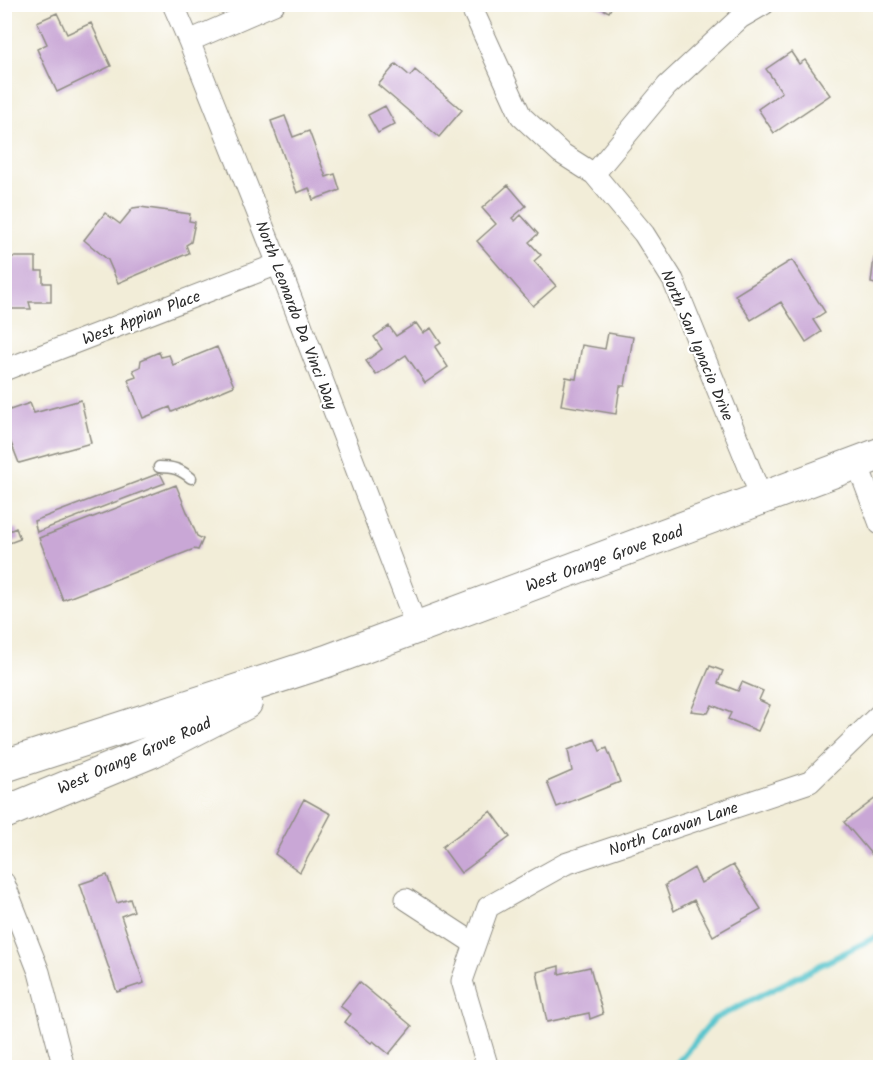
<svg xmlns="http://www.w3.org/2000/svg" width="885" height="1072" font-family="Kalam,sans-serif">
	<style>
		.lines { fill: none; stroke-linecap: round; stroke-linejoin: round }
		.stream { stroke: #58c5cd; stroke-width: 6 }
		.building { fill: #c9a7d6 }
		.lane-casing { stroke: #8e8c82; stroke-width: 13 }
		.street-casing { stroke: #8e8c82; stroke-width: 23 }
		.primary-casing { stroke: #8e8c82; stroke-width: 34 }
		.lane { stroke: #fff; stroke-width: 10 }
		.street { stroke: #fff; stroke-width: 21 }
		.primary { stroke: #fff; stroke-width: 32 }
		.labels { text-anchor: middle; stroke-width: 4.5; stroke-linejoin: round; paint-order: stroke }
		.street-label { font-size: 16px; fill: #2b2b2b; stroke: #fff }
	</style>
	<rect width="100%" height="100%" fill="#fff"/>
	<filter id="ink" filterUnits="userSpaceOnUse"><feTurbulence type="fractalNoise" baseFrequency=".0167" numOctaves="2"/><feDisplacementMap in="SourceGraphic" scale="12" xChannelSelector="R" yChannelSelector="G"/><feConvolveMatrix kernelMatrix="1 2 1 2 8 2 1 2 1" color-interpolation-filters="sRGB"/></filter>
	<filter id="wash" filterUnits="userSpaceOnUse"><feTurbulence type="fractalNoise" baseFrequency=".008" numOctaves="4" result="noise"/><feDisplacementMap in="SourceGraphic" scale="24" xChannelSelector="R" yChannelSelector="G"/><feGaussianBlur stdDeviation="1.35" result="paint"/><feColorMatrix in="noise" values="0 0 0 0 0 0 0 0 0 0 0 0 0 0 0 0 0 1.4 0 .05"/><feComposite in="paint" operator="in"/></filter>
	<g filter="url(#wash)">
		<rect width="100%" height="100%" fill="#f2edd8"/>
		<g class="lines">
			<path class="stream" d="M673 1068 714 1019 880 935"/>
		</g>
		<g id="blocks">
			<path class="building" d="M592 4H613L609 12Z
				M57 13 67 34 91 23 111 66 57 92 37 49 47 44 37 22Z
				M791 52 799 64 805 60 830 95 774 133 758 109 782 92 766 69Z
				M396 64 410 76 415 70 462 110 439 137 378 85Z
				M385 106 395 124 378 133 368 115Z
				M285 116 293 137 309 131 326 177 335 174 340 190 313 200 309 188 297 193 271 121Z
				M4 150H6L8 174H4Z
				M508 185 526 206 512 218 515 221 521 215 538 234 529 242 541 255 534 261 556 286 533 306 477 241 496 224 482 208Z
				M140 207 190 214 189 221 195 222 191 242 186 245 189 253 118 283 108 260 84 240 105 213 120 224 133 208Z
				M4 257H36V271H43V283H51V302H29L31 309H4Z
				M874 258H880V285L871 283Z
				M792 260 825 312 813 320 821 332 806 342 781 302 751 320 735 295Z
				M416 323 423 333 431 328 441 343 435 347 448 367 425 383 406 355 376 375 366 361 382 349 374 337 389 326 396 336Z
				M608 333 633 337 625 386H620L616 414 561 405 566 377 576 379 582 345 605 349Z
				M217 347 234 386 172 412 170 407 143 418 128 380 136 377 133 370 140 367 141 360 159 352 161 357 169 355 173 365Z
				M81 400 91 443 19 463 4 425V412L30 403 34 413Z
				M160 473 165 483 37 532 34 521Z
				M176 485 197 536 203 539 198 550 194 549 63 600 39 538Z
				M16 528 20 539 4 545V533Z
				M710 666 723 671 718 683 738 691 742 682 763 691 759 700 770 705 758 731 728 719 731 713 712 705 708 713 691 711Z
				M595 739 600 751 607 748 620 782 557 807 547 782 572 771 568 750Z
				M880 795V849L872 855 844 822Z
				M304 799 331 814 300 872 275 854Z
				M491 811 510 837 461 873 442 847Z
				M733 865 761 909 713 936 694 900 674 911 665 885 694 868 701 883Z
				M107 875 117 903 130 899 134 911 121 916 144 983 117 992 80 884Z
				M559 966V974L590 967 603 1014 590 1019 589 1013 547 1022 537 972Z
				M359 982 412 1026 389 1054 373 1041 371 1043 345 1022 351 1014 340 1006Z"/>
		</g>
	</g>
	<g filter="url(#ink)">
		<use href="#blocks" fill-opacity="0" stroke="#8e8c82" stroke-width="1.5"/>
		<g class="lines">
			<g class="lane-casing">
				<path id="lane" d="M159 467C173 467 180 469 191 478"/>
			</g>
			<g class="street-casing">
				<path id="street" d="M173 4 189 41 278 264 417 628
					M470 4 521 116 561 153 594 174 644 234 673 280 762 499
					M189 41 274 4
					M594 174 667 86 740 18 764 4
					M4 370 278 264
					M857 463 880 524
					M4 883 39 972 64 1068
					M406 899 475 944
					M488 1068 462 981 488 907 565 864 810 782 880 714"/>
			</g>
			<g class="primary-casing">
				<path id="primary" d="M4 766 327 661 880 454
					M4 813 153 751 246 703"/>
			</g>
			<use href="#lane" class="lane"/>
			<use href="#street" class="street"/>
			<use href="#primary" class="primary"/>
		</g>
	</g>
	<g class="labels">
		<g class="street-label">
			<text transform="translate(297 315) rotate(69)" y="6">North Leonardo Da Vinci Way</text>
			<text transform="translate(141 317) rotate(-21)" y="6">West Appian Place</text>
			<text transform="translate(698 345) rotate(67)" y="6">North San Ignacio Drive</text>
			<text transform="translate(604 558) rotate(-20)" y="6">West Orange Grove Road</text>
			<text transform="translate(134 755) rotate(-24)" y="6">West Orange Grove Road</text>
			<text transform="translate(673 828) rotate(-19)" y="6">North Caravan Lane</text>
		</g>
	</g>
	<rect width="885" height="1072" fill="none" stroke="#fff" stroke-width="24"/>
</svg>
